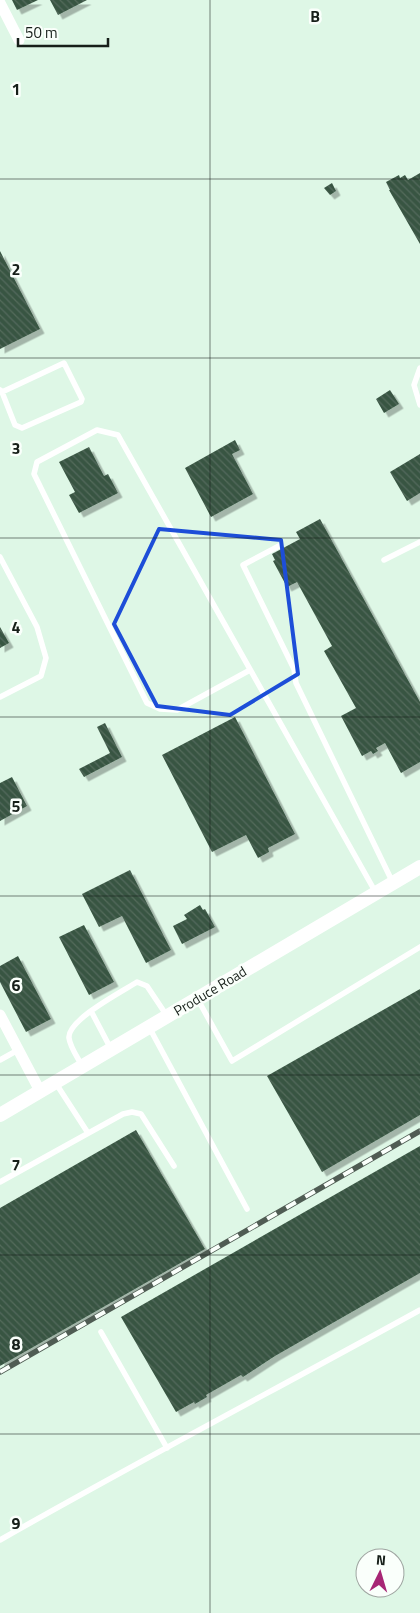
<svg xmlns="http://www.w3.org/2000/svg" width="420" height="1613" font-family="'Titillium Web',sans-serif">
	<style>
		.building { fill: url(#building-back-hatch); filter: url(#shadow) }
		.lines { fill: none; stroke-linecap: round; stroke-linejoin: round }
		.service { stroke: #fff; stroke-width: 5.5 }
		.minor { stroke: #fff; stroke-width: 11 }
		.tertiary { stroke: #fff; stroke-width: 14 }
		.rail-casing { stroke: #4f5c53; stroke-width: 5.5 }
		.rail { stroke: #fafffb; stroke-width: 4; stroke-dasharray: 11; stroke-linecap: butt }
		.marked { fill: none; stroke: #1d4ed8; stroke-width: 4; stroke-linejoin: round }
		.grid { fill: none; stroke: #161f19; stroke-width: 1; stroke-opacity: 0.55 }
		.labels { text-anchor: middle; stroke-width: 5; stroke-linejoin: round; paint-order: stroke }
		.street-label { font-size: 14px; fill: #161f19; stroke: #fafffb }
		.grid-label { font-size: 16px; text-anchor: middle; font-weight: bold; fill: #161f19; stroke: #fafffb; stroke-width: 5; stroke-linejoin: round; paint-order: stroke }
	</style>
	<defs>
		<pattern id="building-back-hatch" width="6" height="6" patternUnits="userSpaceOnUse" patternTransform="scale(1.25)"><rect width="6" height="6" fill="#395543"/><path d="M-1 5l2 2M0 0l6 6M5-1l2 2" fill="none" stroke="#536a5b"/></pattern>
		<filter id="shadow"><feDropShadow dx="4.5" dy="4.5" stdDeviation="0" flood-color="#0004"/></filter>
	</defs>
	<rect width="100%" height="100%" fill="#def7e6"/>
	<path class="building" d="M12 0H38L17 10Z
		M50 0H87L58 15Z
		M420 173V244L389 190H390L386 182 399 175 400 178 405 175 408 180Z
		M332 183 336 191 330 195 324 188Z
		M0 251 40 329 0 349Z
		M390 390 399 404 384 413 376 399Z
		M235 440 240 450 232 454 253 494 211 517 185 468Z
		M89 447 104 476 108 474 118 493 79 513 69 495 75 492 59 462Z
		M420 454V493L407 501 390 472Z
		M320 519 420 702V762L401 773 385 743 376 748 378 751 373 754 371 751 362 756 341 716 356 708 324 651 332 646 297 582 287 587 273 561 275 560 272 554 300 539 296 532Z
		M0 627 9 643 0 648Z
		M235 717 295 834 268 848 269 852 258 858 246 835 212 852 162 755Z
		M105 723 122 757 84 777 79 769 110 753 97 727Z
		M12 777 27 806 0 821V783Z
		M130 870 171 950 146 963 122 916 99 927 82 894Z
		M200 905 203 910 205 909 215 927 182 944 173 926 187 919 184 915Z
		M84 925 114 982 89 995 59 937Z
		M18 956 51 1019 26 1032 0 982V966Z
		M420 989V1115L322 1172 267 1076Z
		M136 1130 205 1249 0 1366V1208Z
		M420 1146V1273L275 1356 243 1377 241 1375 206 1395 207 1397 195 1404 194 1402 176 1412 121 1317Z"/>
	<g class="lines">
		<path class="service" d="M420 368 414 385 420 405
			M0 390 2 392 64 363 82 399 81 402 22 428 15 425 2 392
			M279 546 243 565 294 669 296 683 393 883
			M0 557 37 627 46 658 41 676 0 697
			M384 560 420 542
			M250 670 177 710 160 709 147 703 34 474 37 462 97 430 118 435 376 893
			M197 998 232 1061 420 947
			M91 1011 111 1049
			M149 1027 247 1209
			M0 1060 18 1050
			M82 1066C78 1058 70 1047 69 1038 67 1020 123 991 137 982L147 986 167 1016
			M55 1082 88 1133
			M0 1182 123 1114 132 1112 141 1114 174 1166
			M101 1332 167 1448
			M0 1540C139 1461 280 1387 420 1310"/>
		<path class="minor" d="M0 3 19 40
			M0 1015 40 1091"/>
		<path class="tertiary" d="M0 1115 420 867"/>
		<g class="rail-casing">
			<path id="rail" d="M0 1372 420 1131"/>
		</g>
		<use href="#rail" class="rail"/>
	</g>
	<path class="marked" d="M159 529 281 540 298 674 230 715 157 706 114 624Z"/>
	<path class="grid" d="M210 0V1613M0 179H420M0 358H420M0 538H420M0 717H420M0 896H420M0 1075H420M0 1255H420M0 1434H420"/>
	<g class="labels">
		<g class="street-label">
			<text transform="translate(210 991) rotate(-31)" y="5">Produce Road</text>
		</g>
	</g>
	<g class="grid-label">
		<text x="315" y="22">B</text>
		<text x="16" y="95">1</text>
		<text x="16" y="275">2</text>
		<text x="16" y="454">3</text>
		<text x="16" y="633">4</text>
		<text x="16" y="812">5</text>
		<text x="16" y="991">6</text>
		<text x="16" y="1171">7</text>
		<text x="16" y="1350">8</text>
		<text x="16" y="1529">9</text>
	</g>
	<g transform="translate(380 1573) rotate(5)"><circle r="24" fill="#fafffb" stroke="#9fa5a1"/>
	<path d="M0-4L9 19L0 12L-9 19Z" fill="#a72675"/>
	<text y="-8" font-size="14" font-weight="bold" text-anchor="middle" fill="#161f19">N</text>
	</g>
	<path d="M18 38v8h90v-8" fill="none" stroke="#161f19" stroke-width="2.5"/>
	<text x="25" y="38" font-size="15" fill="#161f19" stroke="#fafffb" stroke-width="4" paint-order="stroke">50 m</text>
</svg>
